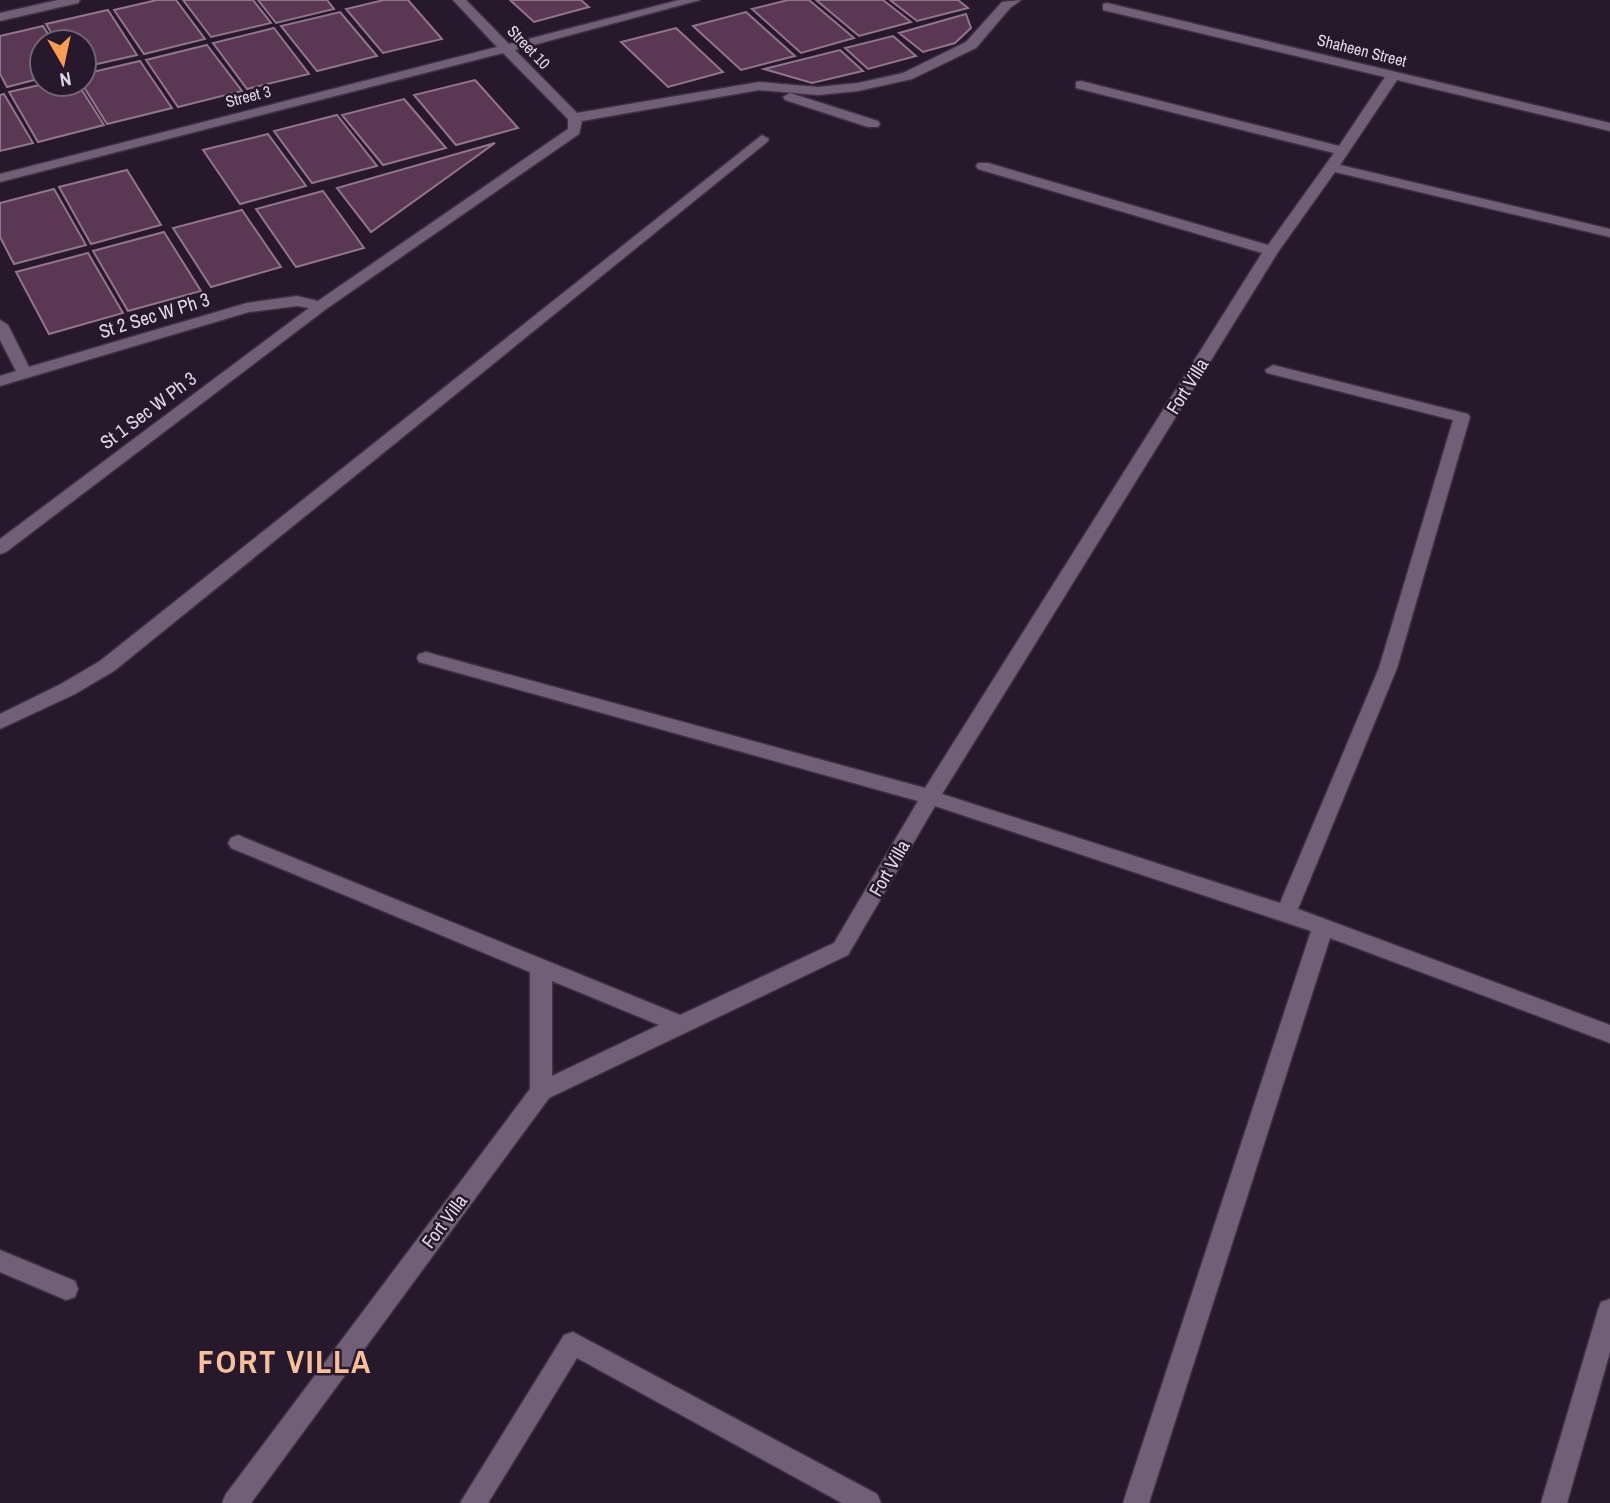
<svg xmlns="http://www.w3.org/2000/svg" width="1610" height="1503" font-family="'Archivo Narrow',sans-serif">
	<style>
		.building { fill: #5a3853; stroke: #91768b; stroke-width: 2 }
		.lines { fill: none; stroke-linecap: round; stroke-linejoin: round }
		.minor-casing { stroke: #3e3242; stroke-width: 3 }
		.minor { fill: #715f77; fill-rule: evenodd }
		.labels { text-anchor: middle; stroke-width: 5; stroke-linejoin: round; paint-order: stroke }
		.far-street-label { font-size: 16px; fill: #e1d7e5; stroke: #27182c }
		.street-label { font-size: 19px; fill: #e1d7e5; stroke: #27182c }
		.near-district-label { font-size: 32px; font-weight: bold; letter-spacing: 2px; fill: #f7c09b; stroke: #27182c }
	</style>
	<rect width="100%" height="100%" fill="#27182c"/>
	<path class="building" d="M157 0H176L205 39 144 54 114 10Z
		M183 0H253L271 23 211 37Z
		M258 0H327L334 9 276 23Z
		M384 0H408L442 39 383 53 346 9Z
		M510 0H581L589 7 534 22Z
		M788 0H809L854 38 801 53 752 9Z
		M816 0H883L911 22 859 36Z
		M890 0H958L968 8 917 21Z
		M108 10 137 55 84 67V42H57L46 24Z
		M340 12 377 56 317 71 281 26Z
		M746 12 795 56 741 70 693 26Z
		M966 14 971 28 955 43 923 52 899 33Z
		M43 26 53 42H42V78L7 87 0 74V36Z
		M274 28 309 74 247 89 213 43Z
		M676 28 723 72 668 87 621 42Z
		M893 36 916 56 868 69 845 48Z
		M207 45 242 91 178 107 146 60Z
		M840 50 863 71 812 83 764 69Z
		M140 61 172 108 107 124 82 84 84 74Z
		M475 80 518 128 456 145 414 95Z
		M44 84H78L104 125 38 142 9 92Z
		M4 94 33 143 0 151V95Z
		M404 99 446 148 383 165 342 115Z
		M337 115 377 166 312 183 274 131Z
		M268 134 306 186 240 204 203 150Z
		M495 143 371 232 337 188Z
		M127 170 161 225 91 244 59 187Z
		M54 189 86 245 14 264 0 237V203Z
		M323 191 364 248 296 267 256 209Z
		M242 210 281 267 211 287 173 228Z
		M164 232 201 291 128 311 93 251Z
		M88 253 123 313 49 334 16 272Z"/>
	<g class="lines">
		<g class="minor-casing">
			<path id="minor" d="M58 0H80L78 3 0 21V13Z
				M453 0H466L509 44 679 0H700L515 50 577 113 759 82 818 87 858 83 903 73 966 42 1002 2 1021 0 1010 8 976 48 912 79 858 91 818 95 759 90 582 121 579 134 326 309 6 552 0 554V539L309 308 297 306 249 312 0 386V376L16 371 0 340V320L8 325 29 367 247 303 297 296 318 301 568 129V119L503 53 0 182V174L497 47Z
				M1107 3 1610 123V131L1397 80 1340 165 1610 229V237L1335 172 1278 252 942 794 1280 903 1379 668 1453 420 1267 373 1265 370 1273 365 1468 414 1470 417 1397 668 1298 909 1610 1025V1043L1330 938 1149 1503H1123L1311 931 935 806 848 955 549 1098 251 1503H222L226 1494 530 1089V972L231 848 228 843 231 838 238 835 245 838 680 1015 834 943 918 801 419 662 417 658 419 654 426 652 925 788 1262 253 978 169 976 166 978 163H988L1268 245 1334 153 1076 88V82L1081 81 1339 146 1385 77 1103 10V4ZM552 981 659 1025 552 1076Z
				M790 93 878 121 880 124 878 127H868L785 100 783 97Z
				M762 135 769 139 767 142 114 671 75 694 0 729V714L61 684 100 661Z
				M0 1250 75 1281 78 1289 75 1297 66 1300 0 1272Z
				M1610 1299V1352L1567 1503H1541L1598 1310 1601 1302Z
				M573 1332 877 1494 881 1503H842L577 1358 488 1503H460L564 1335Z"/>
		</g>
		<use href="#minor" class="minor"/>
	</g>
	<g class="labels">
		<g class="far-street-label">
			<text transform="translate(529 47) rotate(46)" y="6">Street 10</text>
			<text transform="translate(1362 50) rotate(14)" y="6">Shaheen Street</text>
			<text transform="translate(248 96) rotate(-14)" y="6">Street 3</text>
		</g>
		<g class="street-label">
			<text transform="translate(154 315) rotate(-17)" y="7">St 2 Sec W Ph 3</text>
			<text transform="translate(1187 386) rotate(-58)" y="7">Fort Villa</text>
			<text transform="translate(148 410) rotate(-37)" y="7">St 1 Sec W Ph 3</text>
			<text transform="translate(889 868) rotate(-60)" y="7">Fort Villa</text>
			<text transform="translate(444 1221) rotate(-53)" y="7">Fort Villa</text>
		</g>
		<g class="near-district-label">
			<text x="285" y="1373">FORT VILLA</text>
		</g>
	</g>
	<g transform="translate(63 63) rotate(171)"><circle r="33" fill="#27182c" stroke="#716476" stroke-width="2"/>
	<path d="M0-5L12 26L0 18L-12 26Z" fill="#fc9d53"/>
	<text y="-10" font-size="19" font-weight="bold" text-anchor="middle" fill="#e1d7e5">N</text>
	</g>
</svg>
